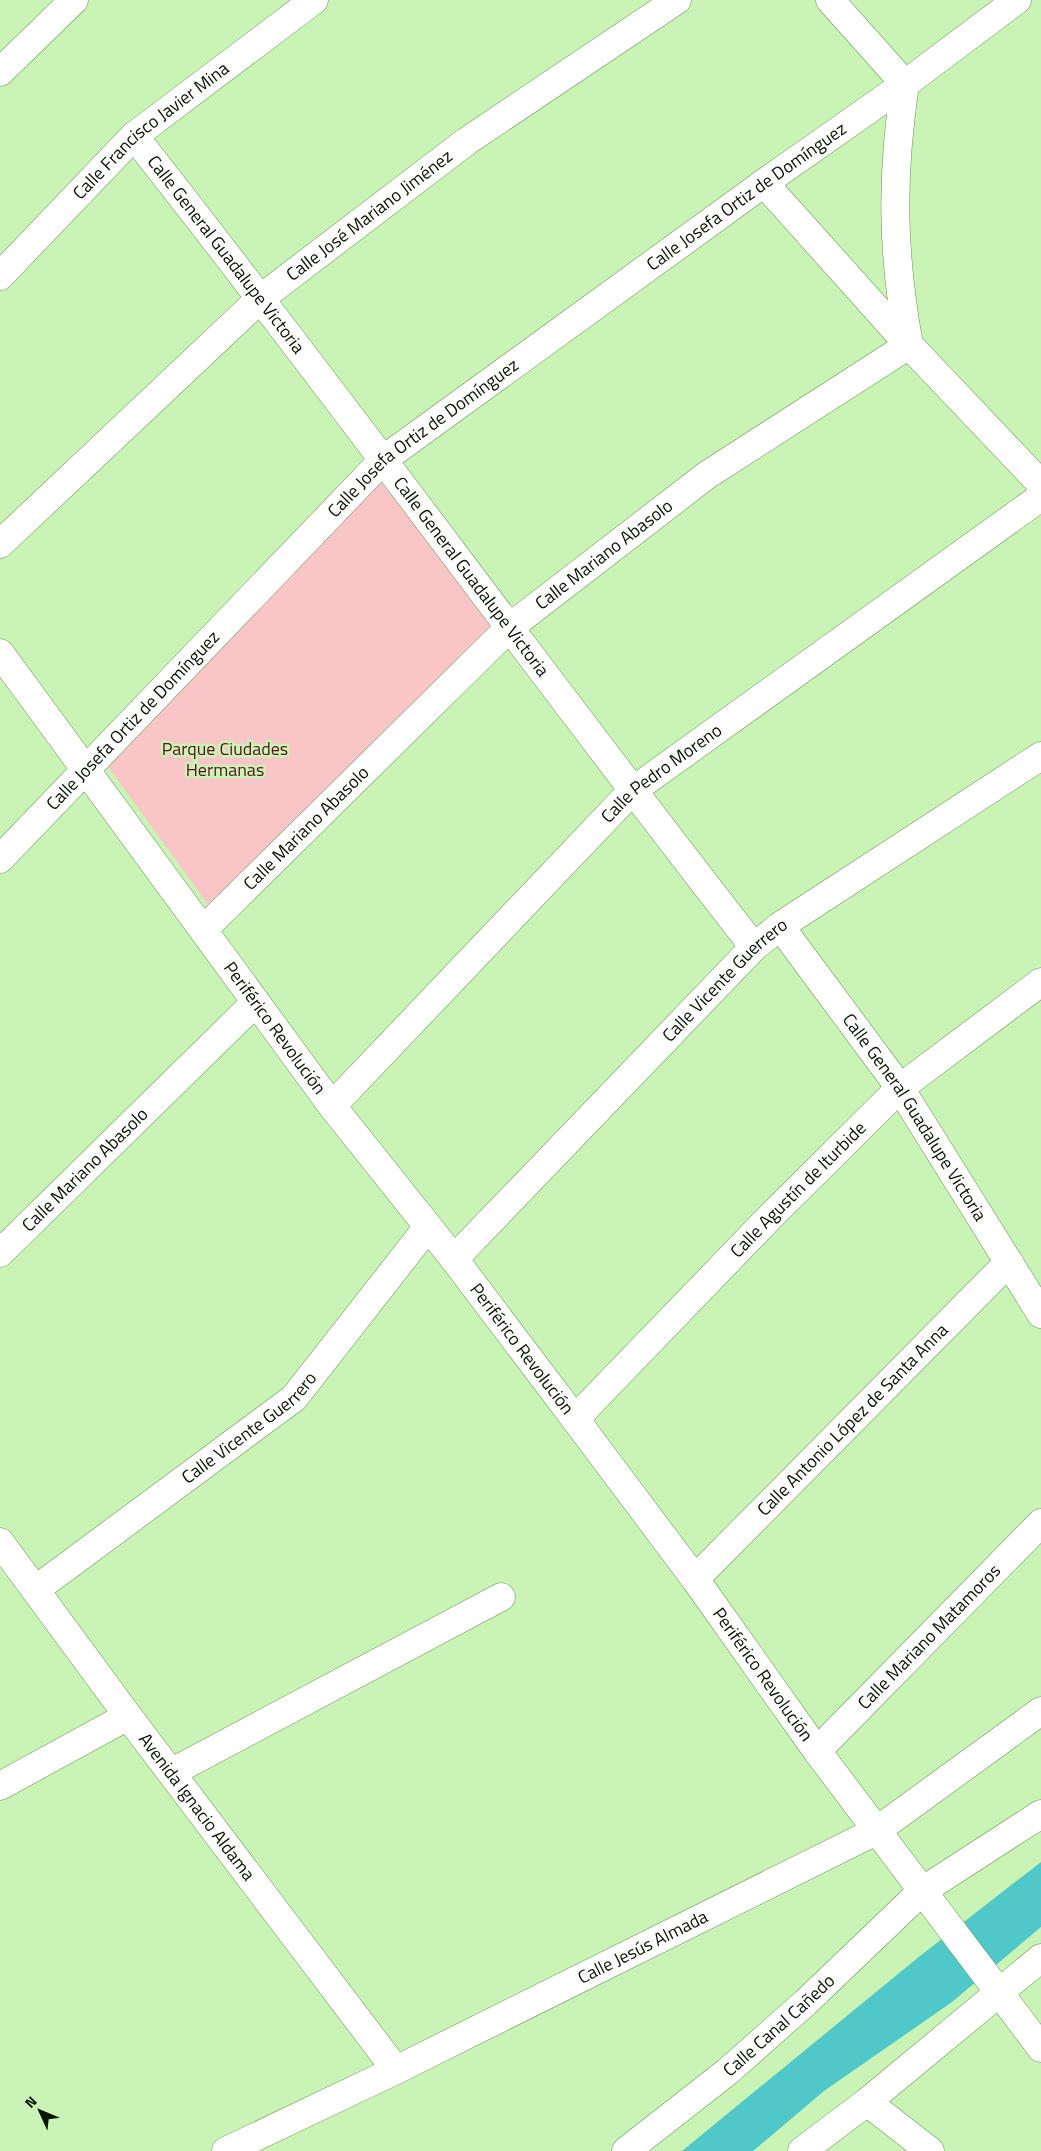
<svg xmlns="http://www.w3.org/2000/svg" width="1041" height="2151" font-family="'Titillium Web',sans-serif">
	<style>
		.green { fill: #fac5c6 }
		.water { fill: #50c7c9 }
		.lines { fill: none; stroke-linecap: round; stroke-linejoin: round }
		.minor-casing { stroke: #6a9257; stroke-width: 29 }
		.minor { stroke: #fff; stroke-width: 28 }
		.labels { text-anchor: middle; stroke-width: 5; stroke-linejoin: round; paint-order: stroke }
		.street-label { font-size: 18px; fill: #061401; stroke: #c9f4b5 }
		.park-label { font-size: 18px; fill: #5c0f1d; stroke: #c9f4b5 }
	</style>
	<rect width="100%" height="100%" fill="#c9f4b5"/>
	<path class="green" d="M375 474 493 626 212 910 96 750Z"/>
	<path class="water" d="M1041 1862V1927L952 2002 824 2091 753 2151H682L920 1956Z"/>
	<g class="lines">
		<g class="minor-casing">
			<g id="minor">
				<path d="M0 72 74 0"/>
				<path id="s1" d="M134 136C345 403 544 679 754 947"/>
				<path d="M764 183 909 345 1041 484"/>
				<path id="s2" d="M0 276 134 136 314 0"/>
				<path id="s3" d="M0 544 261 298 467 141 677 0"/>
				<path id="s4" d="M0 653 332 1106 454 1259 575 1419 695 1579 817 1751 1041 2048"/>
				<path id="s5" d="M0 859 384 459 764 183 905 84 1017 0"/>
				<path id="s6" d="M780 926 900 1088 1041 1314"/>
				<path id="s7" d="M203 930 510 627 707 475 909 345C892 252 891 178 905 84L830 0"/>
				<path id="s8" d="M332 1106 632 791 1041 497"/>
				<path id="s9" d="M0 1253 256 1002"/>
				<path id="s10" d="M454 1259 754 947 780 926 1041 756"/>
				<path id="s11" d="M575 1419 770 1217 900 1088 1041 982"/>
				<path id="s12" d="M0 1542 128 1716 396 2070"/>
				<path id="s13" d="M695 1579 1009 1262"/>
				<path id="s14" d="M35 1590 294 1398 427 1228"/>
				<path id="s15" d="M817 1751 1041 1523"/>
				<path d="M172 1772 501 1597"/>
				<path d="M0 1786 128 1716"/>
				<path d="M867 2102 930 2151"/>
				<path id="s16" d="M226 2151 396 2070 876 1831 1041 1711"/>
				<path id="s17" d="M626 2151 727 2072 805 2003 922 1891 1041 1814"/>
				<path d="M802 2151 867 2102 1041 1958"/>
			</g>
		</g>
		<use href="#minor" class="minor"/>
	</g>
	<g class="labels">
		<g class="street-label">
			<text dy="6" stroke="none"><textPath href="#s2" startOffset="210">Calle Francisco Javier Mina</textPath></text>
			<text dy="6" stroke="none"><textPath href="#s5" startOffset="1002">Calle Josefa Ortiz de Domínguez</textPath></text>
			<text dy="6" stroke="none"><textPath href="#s3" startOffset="495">Calle José Mariano Jiménez</textPath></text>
			<text dy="6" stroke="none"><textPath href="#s1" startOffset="150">Calle General Guadalupe Victoria</textPath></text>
			<text dy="6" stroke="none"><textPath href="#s5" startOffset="598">Calle Josefa Ortiz de Domínguez</textPath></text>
			<text dy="6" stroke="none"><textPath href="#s7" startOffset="550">Calle Mariano Abasolo</textPath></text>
			<text dy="6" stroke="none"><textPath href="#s1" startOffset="555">Calle General Guadalupe Victoria</textPath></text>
			<text dy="6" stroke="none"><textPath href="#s5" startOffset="192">Calle Josefa Ortiz de Domínguez</textPath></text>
			<text dy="6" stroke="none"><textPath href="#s8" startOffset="469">Calle Pedro Moreno</textPath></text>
			<text dy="6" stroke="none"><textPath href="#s7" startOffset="145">Calle Mariano Abasolo</textPath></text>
			<text dy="6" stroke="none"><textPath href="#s10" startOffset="389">Calle Vicente Guerrero</textPath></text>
			<text dy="6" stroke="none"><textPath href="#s4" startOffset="465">Periférico Revolución</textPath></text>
			<text dy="6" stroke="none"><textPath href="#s6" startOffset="234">Calle General Guadalupe Victoria</textPath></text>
			<text dy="6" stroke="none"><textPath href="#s9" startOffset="119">Calle Mariano Abasolo</textPath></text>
			<text dy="6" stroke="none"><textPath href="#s11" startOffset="320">Calle Agustín de Iturbide</textPath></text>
			<text dy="6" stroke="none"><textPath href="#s4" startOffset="870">Periférico Revolución</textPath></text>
			<text dy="6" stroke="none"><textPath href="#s13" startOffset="224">Calle Antonio López de Santa Anna</textPath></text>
			<text dy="6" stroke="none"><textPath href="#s14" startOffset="269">Calle Vicente Guerrero</textPath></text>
			<text dy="6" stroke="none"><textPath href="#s15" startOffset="160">Calle Mariano Matamoros</textPath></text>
			<text dy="6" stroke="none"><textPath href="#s4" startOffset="1275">Periférico Revolución</textPath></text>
			<text dy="6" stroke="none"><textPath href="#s12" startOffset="330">Avenida Ignacio Aldama</textPath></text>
			<text dy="6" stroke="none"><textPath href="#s16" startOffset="464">Calle Jesús Almada</textPath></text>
			<text dy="6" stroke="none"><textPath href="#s17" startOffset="198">Calle Canal Cañedo</textPath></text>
		</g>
		<g class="park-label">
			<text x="225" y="755">Parque Ciudades<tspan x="225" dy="21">Hermanas</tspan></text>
		</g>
	</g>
	<g transform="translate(40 2111) rotate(314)" stroke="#c9f4b5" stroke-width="4" paint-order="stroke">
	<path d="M0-4L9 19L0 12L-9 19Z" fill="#061401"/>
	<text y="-8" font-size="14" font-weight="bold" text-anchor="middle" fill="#061401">N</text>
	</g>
</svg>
